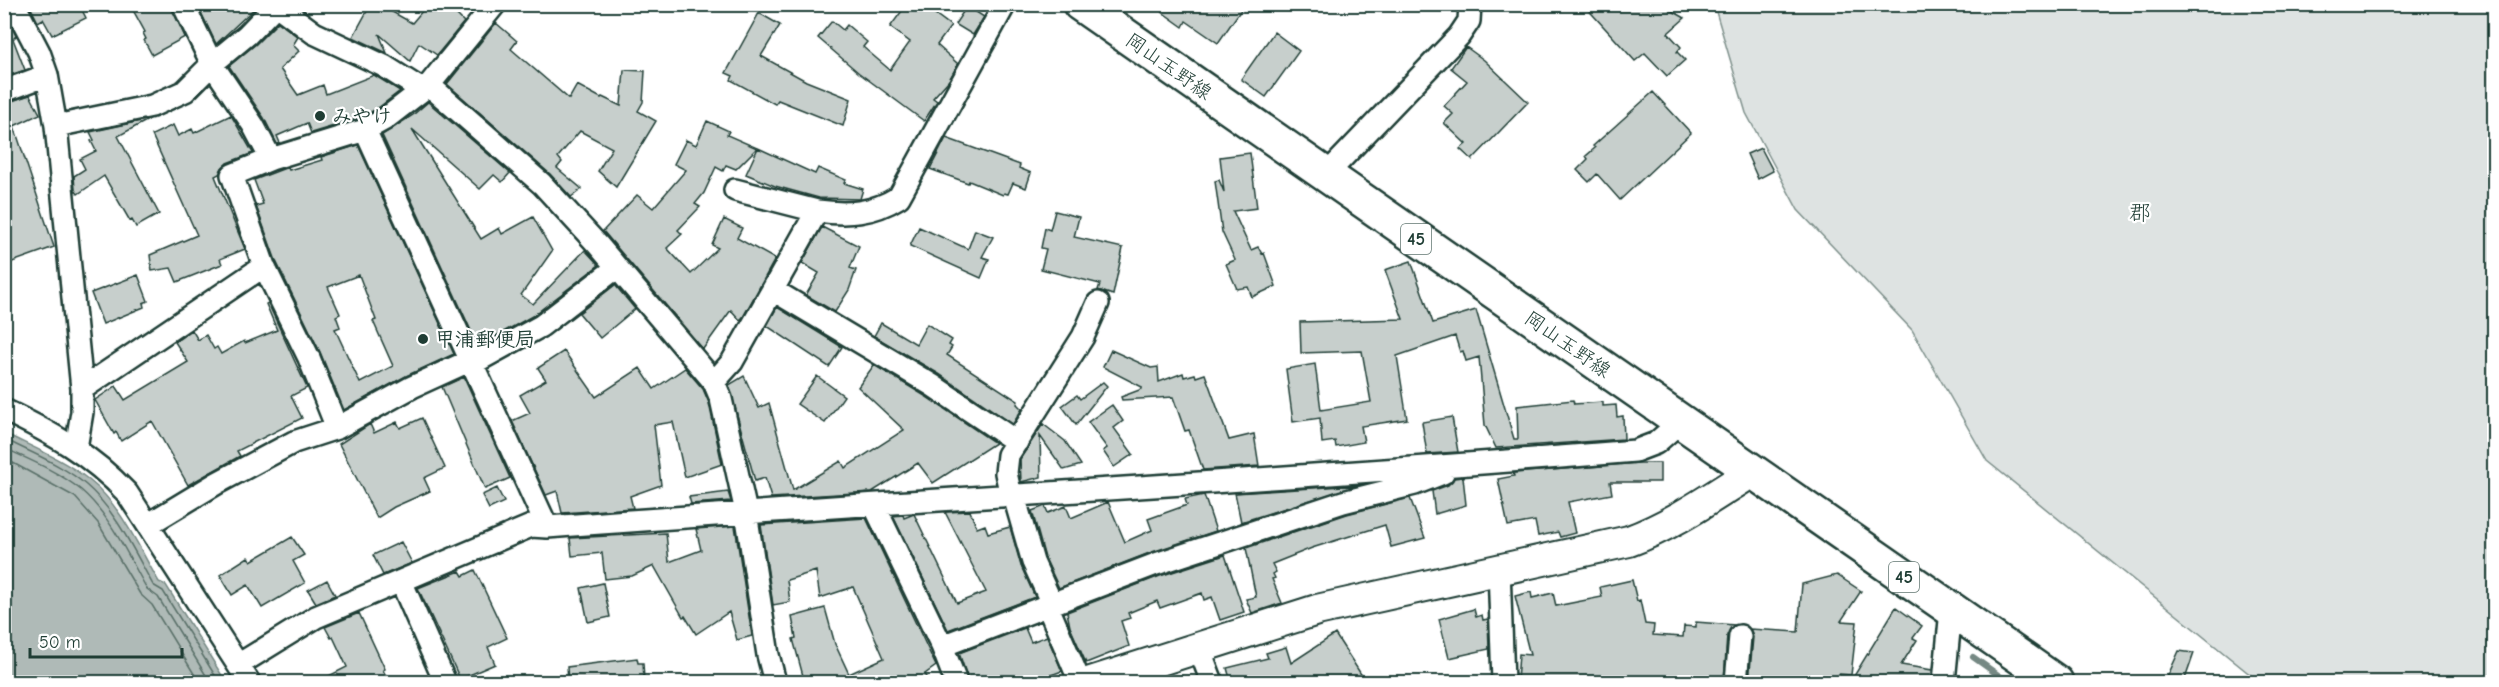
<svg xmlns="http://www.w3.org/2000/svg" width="2499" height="687" font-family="'Comic Neue','Klee One',sans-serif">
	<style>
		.green { fill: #dee3e2; stroke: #7e908b; stroke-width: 1.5 }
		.water { fill: #afbab7; stroke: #758883; stroke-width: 1.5 }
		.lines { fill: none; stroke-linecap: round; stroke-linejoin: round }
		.shore { stroke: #596f68; stroke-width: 1.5 }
		.stream { stroke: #758883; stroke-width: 6 }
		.building { fill: #c7cfcc; stroke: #1f3d34; stroke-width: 1.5; fill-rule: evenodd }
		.street-casing { stroke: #1f3d34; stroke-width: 26 }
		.secondary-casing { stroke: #1f3d34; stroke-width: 34 }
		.primary-casing { stroke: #1f3d34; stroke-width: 38 }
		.street { stroke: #fff; stroke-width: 21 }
		.secondary { stroke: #fff; stroke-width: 30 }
		.primary { stroke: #fff; stroke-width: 33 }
		.poi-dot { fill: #1f3d34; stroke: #fff; stroke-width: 2 }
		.labels { text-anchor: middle; stroke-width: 4.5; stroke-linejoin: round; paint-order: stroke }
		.shield { fill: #fff; stroke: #627771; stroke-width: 1.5 }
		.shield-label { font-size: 18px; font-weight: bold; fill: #1f3d34 }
		.street-label { font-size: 20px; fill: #1f3d34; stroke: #fff }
		.poi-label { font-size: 20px; font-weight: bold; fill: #1f3d34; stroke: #fff; text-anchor: start }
		.quarter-label { font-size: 22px; fill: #1f3d34; stroke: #fff }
	</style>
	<rect width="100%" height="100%" fill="#fff"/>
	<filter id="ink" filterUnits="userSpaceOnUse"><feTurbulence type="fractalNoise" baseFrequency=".0167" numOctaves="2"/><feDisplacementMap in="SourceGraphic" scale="12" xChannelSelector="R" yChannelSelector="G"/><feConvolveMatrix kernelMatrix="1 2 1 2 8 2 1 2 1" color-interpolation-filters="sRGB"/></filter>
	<g filter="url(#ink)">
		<path class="green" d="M1714 5H2494V682H2270L2257 680 1987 461 1912 330 1798 210 1746 113Z"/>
		<path class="water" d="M4 433C32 447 65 460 89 480 121 505 139 548 159 582L166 585 226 682H5Z"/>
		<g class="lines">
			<path class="shore" d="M4 439C30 452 65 466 86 485 116 511 134 551 153 585L163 591 219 682
				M4 448C30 460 59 472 81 490 111 516 128 556 147 589L158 597 210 682
				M4 458 75 497 98 523 140 594 152 605 199 682"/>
			<path class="stream" d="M1973 657 2008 682"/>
		</g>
		<path class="building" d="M29 4H79L86 18 52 35 43 19 38 22Z
			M145 4H170L185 37 152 55 144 40 146 39 143 33 145 32 133 10Z
			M197 4H259L216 44Z
			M371 4H378L412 23 428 4H463L455 13 464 22 437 55 419 43 410 61 379 34 387 53 353 37Z
			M907 4H917L929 13 931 11 951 26 937 45 958 64 949 80 933 98 937 101 924 121 859 73 818 38 832 21 843 30 847 25 867 42 863 47 890 70 910 42 890 27Z
			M1151 4H1245L1218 43 1186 21 1183 27Z
			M1583 4H1660L1685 18 1668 33 1681 47 1677 52 1685 60 1667 76 1645 53 1635 61Z
			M967 6 984 17 973 35 955 24Z
			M4 13 16 36 13 39 25 70 4 77Z
			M759 13 780 25 761 56 806 81 851 99 843 126 778 100 775 104 731 80 733 76 726 73Z
			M278 22 298 37 293 45 299 51 280 69 298 95 323 85 326 94 374 75 400 91 378 108 360 118 311 133 307 123 277 136 280 143 277 144 264 118 229 66 256 44Z
			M496 23 517 41 511 49 569 99 577 85 601 98 602 97 621 106 624 70 645 71 643 102 638 111 656 121 616 187 598 171 612 148 580 131 558 157 562 162 557 168 582 189 571 197 550 174 447 84Z
			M1274 32 1299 51 1266 97 1241 79Z
			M1466 47 1484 60 1528 102 1472 160 1460 149 1466 144 1444 123 1453 114 1444 106 1467 81 1451 68Z
			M1653 92 1691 133 1620 200 1597 174 1589 182 1577 170 1588 159 1586 156 1595 148 1593 146Z
			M30 95 40 114 14 126 54 247 4 265V103Z
			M428 102 510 173 502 182 494 175 480 189 412 129 481 239 499 228 502 234 533 217 552 251 521 295 533 304 585 250 599 265 534 315 478 346 382 135 413 115Z
			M231 115 253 153 227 163 222 168 219 174 215 176 245 249 220 259 222 264 177 282 171 268 152 271 150 255 197 235 152 135 173 125 178 136 192 129 194 133Z
			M150 119 118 136 159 214 136 227 132 220 130 221 104 176 78 194 75 190 74 176 85 169 80 159 96 151 91 141 94 140 90 132Z
			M707 121 729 131 727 135 757 148 736 169 726 165 723 171 716 167 704 193 695 204 700 207 678 230 682 234 667 248 691 274 718 248 712 245 724 219 742 228 737 238 775 259 743 317 740 320 731 310 703 349 603 231 637 195 653 208 686 170 674 164 686 140 696 145Z
			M946 138 1020 165 1019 168 1031 173 1026 188 1013 183 1008 194 1004 193 1003 195 969 181 968 183 930 169Z
			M358 145 454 354 406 376 344 410 320 352 276 261 256 206 263 204 254 180 288 167 289 170 322 160 321 157ZM359 275 376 320 373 321 393 366 360 383 335 329 340 327 336 316 340 314 328 287Z
			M758 148 815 174 818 168 846 180 844 183 863 189 860 199 819 198 775 186 746 174Z
			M1761 148 1773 171 1758 179 1747 154Z
			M1250 153 1257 208 1233 211 1251 250 1258 247 1262 254 1264 253 1276 286 1252 297 1248 287 1237 289 1226 264 1235 260 1222 232 1215 181 1219 180 1224 192 1220 157Z
			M1055 211 1079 217 1074 237 1123 248 1113 295 1098 290 1100 284 1041 269 1046 249 1041 248 1045 228 1050 230Z
			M822 227 859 246 850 268 856 270 849 290 835 312 806 295 819 273 802 263Z
			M919 227 968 249 975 230 993 237 982 257 989 259 981 278 910 246Z
			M1411 261 1433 323 1476 310 1514 439H1518L1517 406 1573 400 1574 404 1603 402V406L1616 405 1617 417 1623 416 1624 439 1496 448 1485 425 1479 357 1466 361 1463 351 1460 352 1455 336 1397 356 1407 419 1361 426 1364 442 1336 447 1335 441 1322 443 1320 418 1293 422 1286 369 1315 364 1321 410 1371 402 1362 351 1301 353 1300 322 1403 319 1385 270Z
			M138 275 148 301 143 303 144 307 103 324 91 293Z
			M615 285 635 309 600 338 579 313Z
			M268 303 307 388 291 396 302 418 237 451 240 456 188 485 152 421 121 441 116 432 114 434 95 400 116 386 125 400 188 362 175 342 192 330 198 340 206 335 214 349 217 347 221 354 244 341 245 343 277 330 266 304Z
			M777 307 842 347 829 367 767 326Z
			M881 323 916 344 927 324 952 340 949 345 952 347 947 355 1018 401 1017 404 1022 409 1013 424 939 374 874 336Z
			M1111 350 1151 368 1158 367 1159 382 1183 373 1184 377 1195 374 1196 377 1205 374 1229 440 1254 434 1259 466 1203 470 1189 430 1185 431 1173 397 1122 400 1121 397 1142 389V387L1103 367Z
			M564 351 596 397 640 368 654 389 685 368 703 389 709 403 722 464 685 477 673 422 654 425 661 485 630 496 633 508 562 513 557 491 546 495 512 421 530 413 520 395 546 380 538 368Z
			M874 365 925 396 995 443 933 483 918 463 872 492 771 498 765 478 755 481 729 385 744 376 759 408 769 403 793 490 841 461 845 468 904 430 858 387Z
			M817 376 844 396 825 423 797 404Z
			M464 377 510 478 485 489 442 387Z
			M1103 382 1107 386 1076 425 1062 406 1077 395 1080 399Z
			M1112 405 1123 421 1114 428 1133 454 1114 467 1103 451 1107 448 1088 422Z
			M1452 417 1458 452 1427 454 1422 422Z
			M422 418 445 468 424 478 430 491 394 507 377 518 339 444 370 424 374 433 397 422 400 428Z
			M1043 424 1065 441 1081 465 1064 470 1040 436 1041 477 1021 482 1020 459Z
			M1638 463H1660V482H1610L1612 494 1568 502 1575 533 1560 537 1558 532 1538 536 1535 521 1508 526 1498 479 1514 476 1513 473Z
			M1463 477 1466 505 1435 514 1432 491 1448 485 1454 478Z
			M1359 485 1241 522 1235 493Z
			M497 488 504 502 489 509 482 495Z
			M728 492 731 501 691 504 689 497Z
			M1204 495 1216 531 1152 552 1059 588 1045 558 1032 511 1045 506 1048 513 1066 506 1071 518 1108 502 1125 542 1152 530 1148 519 1187 505 1185 499Z
			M1410 498 1425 538 1391 547 1385 525 1312 548 1272 564 1276 572 1273 574 1275 578 1272 579 1282 603 1252 613 1246 599 1256 597 1246 548 1347 514Z
			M970 511 977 528 985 525 988 533 1010 527 1021 566 1035 597 948 630 893 516 903 515 904 518 914 514 957 603 986 592 945 512Z
			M866 518 936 666 925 674 930 682H808L803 676 793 639 796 638 792 617 825 608 835 644 849 674 884 658 853 587 820 598 816 571 787 580 790 602 773 605 761 525Z
			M735 526 752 636 737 640 729 612 696 634 685 616 683 617 654 566 632 576 605 579 602 553 572 556 570 538 666 533 669 562 701 550 696 529Z
			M292 537 304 555 293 561 305 583 262 608 248 585 232 595 220 575 248 557 251 561Z
			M401 542 412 563 383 575 373 555Z
			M1225 555 1244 612 1220 620 1212 597 1204 600 1202 593 1160 608 1157 601 1128 613 1130 618 1121 621 1129 646 1086 663 1070 627 1067 612 1160 576Z
			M475 570 507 638 488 647 495 664 460 679 418 588 460 571 463 576Z
			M1837 575 1861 591 1841 621 1857 622 1851 675 1839 674V679L1800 676 1799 682H1749L1753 637 1750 629 1798 632 1802 584Z
			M327 580 335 595 316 603 308 590Z
			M1632 580 1637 601 1640 600 1645 624 1654 625 1653 635 1683 637 1684 626 1696 627V622L1734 625 1727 635 1724 682 1517 681 1519 654 1530 655 1515 596 1531 592 1532 598 1553 593 1556 606 1602 597 1600 587Z
			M603 583 610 617 588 622 581 588Z
			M1896 607 1922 626 1913 638 1917 640 1901 665 1932 670V682L1854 676Z
			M1474 609 1476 617 1482 615 1483 620 1488 619 1489 649 1449 658 1439 619Z
			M359 613 385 669 383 670 389 682H317L347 667 333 637 331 638 325 627Z
			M1025 628 1031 642 1047 636 1062 671 1032 682H969L959 653Z
			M1335 634 1366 682H1231L1227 668 1268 658 1266 653 1286 647 1291 663Z
			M2179 651 2194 653 2184 682H2165Z
			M637 658 638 663H643L644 680 639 682H568L567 667Z"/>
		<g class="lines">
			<g class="street-casing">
				<path id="street" d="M14 4 39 52 47 75
					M183 4 212 64 253 125 271 159
					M275 4 314 33 384 66 422 90
					M429 85 542 184 598 245 714 382 721 399 746 512 768 655 775 682
					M4 91 47 75 56 126 82 389V412L76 448
					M56 126 152 106 185 91 212 64 247 35 276 5
					M365 130 547 527
					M1325 176 1459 36 1469 21 1470 4
					M735 190 817 211
					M773 290 932 385 1017 442
					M714 382 732 362 817 211C847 215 872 214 899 197L1005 4
					M82 389 264 266
					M4 410C52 433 90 454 127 493L249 682
					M337 428 309 358 264 266 232 175 271 159 365 130 385 119 429 85 495 4
					M1011 496 1006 473 1008 455 1083 337 1098 303
					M1014 496 1033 562 1053 606
					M874 505 942 646 956 682
					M149 524 217 483 294 442 337 428 412 387 469 361H477L541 326 616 268
					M1499 568 1503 682
					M401 581 445 682
					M1048 607 1080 682
					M942 646 1156 564 1343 502 1415 484 1443 473
					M1199 648 1212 682
					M238 665 316 617 531 526 547 527C910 500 1273 481 1635 451L1656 443 1680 422
					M1736 682 1740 636
					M1944 682 1951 610"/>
			</g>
			<g class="secondary-casing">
				<path id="secondary" d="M1091 682 1317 610 1629 541C1673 525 1712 497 1752 472"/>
			</g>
			<g class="primary-casing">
				<path id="primary" d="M1080 4 2056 682"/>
			</g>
			<use href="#street" class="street"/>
			<use href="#secondary" class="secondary"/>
			<use href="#primary" class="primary"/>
		</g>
	</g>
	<g class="poi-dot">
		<circle cx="320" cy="116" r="6"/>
		<circle cx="423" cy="339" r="6"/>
	</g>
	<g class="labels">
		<g class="shield">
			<rect x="1401" y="224" width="30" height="30" rx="4.5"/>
			<rect x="1889" y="562" width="30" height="30" rx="4.5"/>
		</g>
		<g class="shield-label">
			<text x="1416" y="245">45</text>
			<text x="1904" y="583">45</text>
		</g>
		<g class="street-label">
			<text transform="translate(1169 66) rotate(35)" y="7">岡山玉野線</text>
			<text transform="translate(1568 344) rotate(35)" y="7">岡山玉野線</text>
		</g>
		<g class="poi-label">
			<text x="332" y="123">みやけ</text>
			<text x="435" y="346">甲浦郵便局</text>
		</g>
		<g class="quarter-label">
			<text x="2140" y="220">郡</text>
		</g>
	</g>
	<rect width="2499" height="687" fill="none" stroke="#fff" stroke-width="24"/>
	<rect x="12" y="12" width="2475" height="663" fill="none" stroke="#1f3d34" stroke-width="2" filter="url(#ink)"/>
	<path d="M30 648v9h152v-9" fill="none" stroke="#1f3d34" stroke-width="3"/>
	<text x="39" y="648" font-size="18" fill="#1f3d34" stroke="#ffffff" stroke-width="4.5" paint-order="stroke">50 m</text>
</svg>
